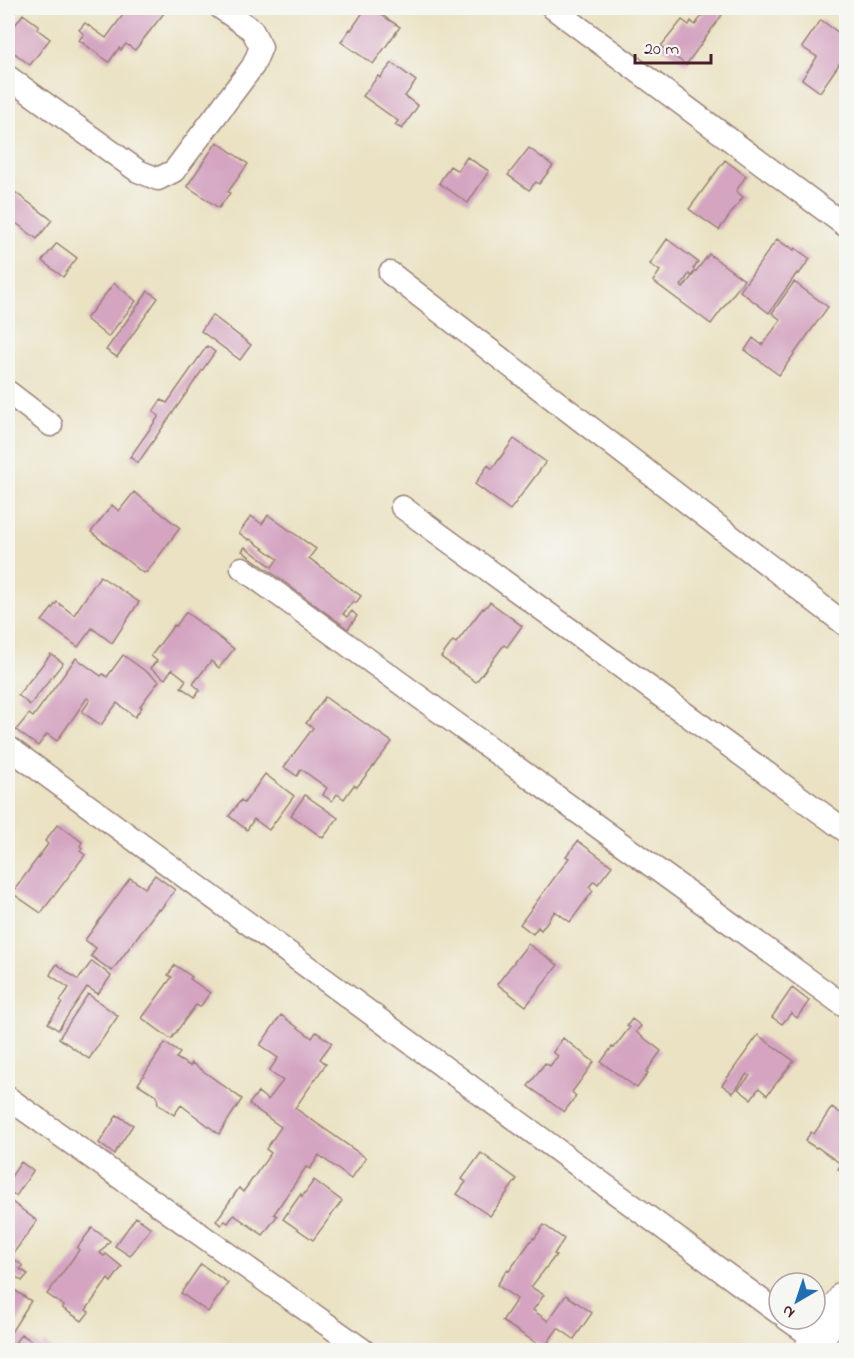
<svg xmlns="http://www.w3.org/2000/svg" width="854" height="1358" font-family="'Indie Flower',sans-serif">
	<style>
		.building { fill: #d4a4c1 }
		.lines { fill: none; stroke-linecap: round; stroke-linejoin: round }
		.street-casing { stroke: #9a8077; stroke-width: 25 }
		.secondary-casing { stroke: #9a8077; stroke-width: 34 }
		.street { stroke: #fff; stroke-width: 22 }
		.secondary { stroke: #fff; stroke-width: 32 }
	</style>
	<rect width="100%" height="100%" fill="#f6f6f2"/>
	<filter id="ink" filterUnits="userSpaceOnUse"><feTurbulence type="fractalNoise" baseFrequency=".0167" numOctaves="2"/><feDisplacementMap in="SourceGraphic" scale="12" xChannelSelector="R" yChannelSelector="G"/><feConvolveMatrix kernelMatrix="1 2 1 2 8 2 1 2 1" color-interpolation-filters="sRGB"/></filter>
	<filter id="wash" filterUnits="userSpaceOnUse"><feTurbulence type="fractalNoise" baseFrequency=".008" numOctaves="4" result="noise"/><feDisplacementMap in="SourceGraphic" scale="24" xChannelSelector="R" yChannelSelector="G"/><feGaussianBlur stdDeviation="1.35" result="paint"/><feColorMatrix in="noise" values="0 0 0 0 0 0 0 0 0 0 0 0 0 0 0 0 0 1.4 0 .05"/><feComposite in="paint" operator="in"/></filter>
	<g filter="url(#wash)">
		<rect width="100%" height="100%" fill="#eae2c3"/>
		<g id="blocks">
			<path class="building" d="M128 8H168L135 50 126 44 121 50 119 48 109 62 79 40 84 34 79 30 85 23 106 38Z
				M366 8H371L400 27 373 64 341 42 350 29 351 30Z
				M708 8H712L722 15 686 65 661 46 682 20 689 25 691 21 695 25Z
				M23 14 39 26 37 29 50 39 30 65 8 48V35Z
				M821 20 846 38V54L820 92 802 79 817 57 802 47Z
				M392 63 416 81 405 96 418 106 402 129 395 125 398 121 363 96 378 76 380 78Z
				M217 142 248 164 228 192 230 193 219 208 187 186Z
				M529 148 553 166 539 184 536 182 529 190 508 175Z
				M467 157 489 171 468 203 439 183 450 166 458 171Z
				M725 160 746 176 736 191 743 197 719 230 689 209Z
				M8 187 52 220 37 239 8 217Z
				M667 239 698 262 693 269 695 271 691 276 689 274 681 286 683 288 709 254 744 280 711 324 653 281 660 271 650 264Z
				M777 239 788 247 789 246 794 250 795 248 810 259 799 274 797 273 769 313 740 291Z
				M57 243 77 258 63 277 42 261Z
				M794 282 828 307 779 375 745 350 753 338 762 345 781 320 772 313Z
				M114 283 136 301 108 337 86 319Z
				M148 291 158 298 117 357 106 350Z
				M212 315 251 345 240 360 201 331Z
				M207 346 215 352 138 463 130 457 159 416 153 412 161 400 167 403Z
				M514 439 546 462 510 510 475 484 488 465 492 469Z
				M134 492 180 528 147 572 143 573 91 532 112 505 119 511Z
				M268 515 316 549 309 558 361 596 356 603 353 601 343 614 347 617 352 611 357 616 348 629 242 551 245 547 272 567 278 559 250 539 249 540 239 533 251 516 262 524Z
				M100 576 139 602 112 643 92 628 78 647 42 621 57 602 74 615Z
				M490 602 522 626 507 647 504 645 476 682 441 657 453 641 456 643 483 608 484 609Z
				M186 612 234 649 219 668 211 661 193 684 200 690 195 697 181 687 186 680 172 669 165 679 150 668 157 661 151 656 174 625 176 626Z
				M51 654 63 663 30 705 18 695Z
				M123 655 159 681 140 706 142 707 135 717 117 703 101 725 82 712 90 700 87 698 57 741 47 734 38 746 16 730 29 714 33 717 76 658 101 676 103 674 107 677Z
				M325 697 343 710 344 709 392 742 357 787 354 785 344 799 337 794 332 801 323 795 327 788 301 769 297 776 284 767 313 728 306 723Z
				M265 774 294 796 269 830 254 819 247 830 229 816 241 800 244 803Z
				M305 795 338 818 323 838 291 815Z
				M58 824 82 842 80 846 82 848 80 851 85 855 41 913 12 893 48 844 45 841Z
				M578 841 612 866 598 884 594 881 589 887 593 891 570 922 555 911 541 930 538 927 533 934 520 924 569 858 566 856Z
				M155 875 175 890 160 910 158 909 112 971 91 956 96 948 85 940 130 878 145 888Z
				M528 944 558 965 526 1006 497 984Z
				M92 961 111 976 98 994 87 987 58 1030 48 1023 62 1003 60 1001 69 988 50 975 52 971 57 964 78 980Z
				M175 965 192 977 190 979 193 981 210 993 200 1007 196 1005 171 1039 142 1018 172 977 168 975Z
				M792 988 809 1001 797 1018 791 1013 782 1024 772 1017Z
				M88 994 118 1016 89 1059 59 1038Z
				M281 1015 312 1038 316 1032 332 1043 320 1059 326 1064 295 1108 366 1158 351 1179 319 1155 310 1169 306 1167 274 1214 277 1216 263 1235 234 1215 228 1223 225 1221 221 1225 216 1221 239 1188 243 1192 271 1153 266 1149 281 1127 249 1104 258 1092 268 1100 283 1081 269 1071 278 1058 260 1045Z
				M632 1019 641 1026 636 1032 661 1051 646 1072 648 1073 637 1088 601 1062 612 1047 614 1048 630 1027 627 1026Z
				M758 1035 794 1061 767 1095 759 1088 751 1099 738 1089 750 1076 747 1074 733 1093 722 1085Z
				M563 1038 594 1062 572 1092 576 1096 564 1112 528 1086 545 1063 550 1066 558 1056 553 1052Z
				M165 1043 180 1053 176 1058 190 1066 192 1063 242 1099 219 1134 181 1105 174 1115 158 1104 157 1096 138 1084Z
				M832 1107 846 1117V1176L838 1169 841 1164 817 1147 816 1148 805 1141 811 1132 814 1134Z
				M117 1115 133 1125 114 1154 99 1143Z
				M481 1153 517 1179 490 1216 457 1194 466 1182 462 1179Z
				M21 1162 33 1171 16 1196 8 1190V1181Z
				M314 1180 342 1201 313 1240 283 1219 301 1194 302 1197Z
				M8 1199 37 1221 12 1255 8 1251Z
				M136 1217 151 1228 130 1256 115 1246Z
				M544 1225 564 1239 554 1254 556 1255 531 1287 544 1295 533 1310 548 1321 566 1295 592 1313 574 1339 558 1328 544 1348 502 1321 517 1299 497 1285 507 1270 509 1271 533 1238 534 1239Z
				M92 1228 110 1241 100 1253 104 1256 106 1254 122 1267 111 1282 108 1279 86 1310 89 1312 82 1321 62 1308 64 1306 47 1294 79 1250 77 1248Z
				M11 1257 23 1266 20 1269 28 1274 22 1281 8 1271V1261Z
				M201 1264 228 1283 208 1312 181 1293Z
				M8 1286 31 1301 8 1337Z
				M21 1334 41 1347 44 1343 56 1350H10Z"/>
		</g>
	</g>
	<g filter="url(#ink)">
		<use href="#blocks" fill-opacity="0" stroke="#9a8077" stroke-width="1.5"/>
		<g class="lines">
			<g class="street-casing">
				<path id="street" d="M553 8 846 226
					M8 77 138 171 158 179 174 171 253 66 261 47 252 30 221 8
					M390 273 846 625
					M8 392 51 425
					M402 507 846 831
					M242 568 846 1007
					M8 747 779 1313
					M8 1098 363 1350
					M787 1319 817 1340"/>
			</g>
			<g class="secondary-casing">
				<path id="secondary" d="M810 1350 846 1296"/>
			</g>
			<use href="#street" class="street"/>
			<use href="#secondary" class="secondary"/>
		</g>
	</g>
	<rect width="854" height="1358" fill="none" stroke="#f6f6f2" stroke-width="30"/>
	<g transform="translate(797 1301) rotate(219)"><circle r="28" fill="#f6f6f2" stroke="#b1a0a2" stroke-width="1.5"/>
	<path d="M0-4.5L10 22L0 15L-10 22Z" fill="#1f6fb2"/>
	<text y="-9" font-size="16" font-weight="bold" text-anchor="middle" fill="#4a1f2b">N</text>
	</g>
	<path d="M635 54v9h76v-9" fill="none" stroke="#4a1f2b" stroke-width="3"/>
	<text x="644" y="54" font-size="18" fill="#4a1f2b" stroke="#f6f6f2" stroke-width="4.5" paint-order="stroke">20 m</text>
</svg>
